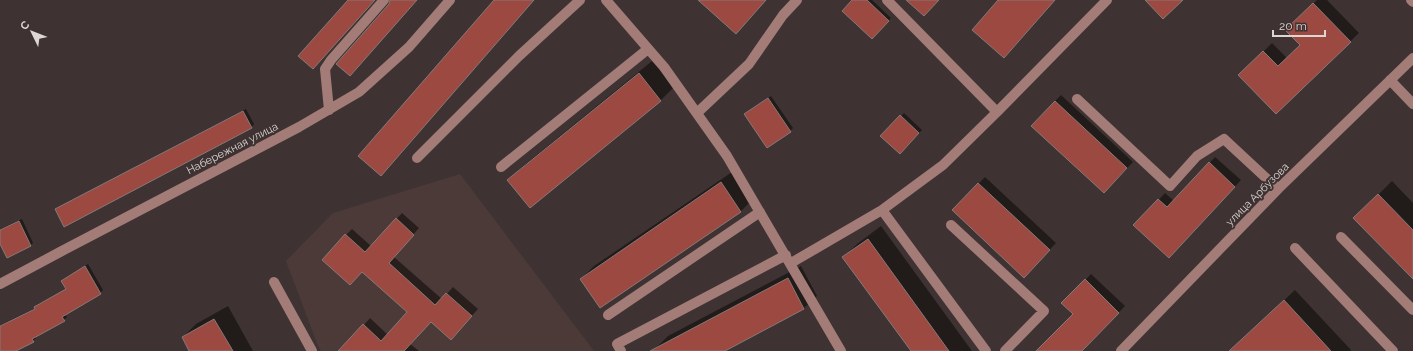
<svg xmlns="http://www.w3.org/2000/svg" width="1413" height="351" font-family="Raleway,sans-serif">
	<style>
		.built { fill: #4c3a38 }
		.shadow { fill: #0007 }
		.building { fill: #9c4942; stroke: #867978 }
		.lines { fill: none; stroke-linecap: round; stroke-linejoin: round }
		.minor { stroke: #a37b77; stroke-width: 10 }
		.labels { text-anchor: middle; stroke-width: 4; stroke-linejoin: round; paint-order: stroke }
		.street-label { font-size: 11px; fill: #ddd6d5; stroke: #3e3332 }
	</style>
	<rect width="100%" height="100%" fill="#3e3332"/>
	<path class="built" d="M460 174 594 351H321L318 346 286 261 333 213Z"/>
	<path class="shadow" d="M854 0H872L891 18 872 37Z
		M1317 0H1327L1359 33 1276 113 1240 75 1272 43 1287 58 1301 45 1287 30Z
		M652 61 674 87 661 100 530 206 509 180 522 167Z
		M1061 95 1133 162 1110 186 1055 101Z
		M771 96 793 128 790 131 749 111Z
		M246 109 254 124 252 127 56 210 59 207Z
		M904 113 922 130 900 153 882 135Z
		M1215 157 1241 180 1175 251 1135 225 1165 193 1174 201Z
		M735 170 754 198 741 211 600 307 581 279 594 266Z
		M985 177 1056 243 1030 270 953 210Z
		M1392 181 1413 203V278L1355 218Z
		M402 213 419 228 394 257 442 299 453 287 478 309 457 332 431 321 410 344 419 351H347L364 325 370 318 388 335 408 312 346 235 352 229 371 246Z
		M22 219 33 243 30 246 0 242V229Z
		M881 226 972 351H912L844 257 857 244Z
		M88 264 103 290 100 293 65 314 67 317 64 320 35 336 36 338 33 341 13 351H0V325L36 308 38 304 67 289 62 281Z
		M801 266 817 296 804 308 723 351H656L655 349 668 336Z
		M1091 274 1125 306 1081 351H1038L1074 314 1063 303Z
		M1295 290 1351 350 1350 351H1230Z
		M228 306 253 351H191L183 337 196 324Z"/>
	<path class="building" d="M348 0H375L313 69 298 56Z
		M390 0H417L350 76 336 64 389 4Z
		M494 0H534L381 176 358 156Z
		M698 0H766L736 34Z
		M852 0H867L889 21 872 39 842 11Z
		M906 0H939L924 16Z
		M998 0H1055L1004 58 972 30Z
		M1145 0H1183L1163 19Z
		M1313 3 1351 42 1276 114 1238 75 1263 51 1278 66 1300 45 1285 30Z
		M639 73 661 101 530 208 507 180Z
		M768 98 791 132 767 148 744 114Z
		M1055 101 1127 168 1104 193 1031 126Z
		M243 111 252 128 64 227 55 209Z
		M900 115 919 133 900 154 880 136Z
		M1209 162 1235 187 1169 258 1133 225 1158 199 1167 207Z
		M721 182 741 212 600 308 580 279Z
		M978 183 1050 250 1024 278 952 210Z
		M1378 194 1413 230V279L1353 218Z
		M396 218 414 235 389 263 435 305 446 293 472 316 451 340 431 322 404 351H338L363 324 381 341 407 312 362 272 350 285 322 260 345 234 365 252Z
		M19 221 31 246 7 258 0 244V230Z
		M868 239 949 351H911L842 257Z
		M85 266 101 294 62 317 65 321 32 339 34 342 16 351H0V326L35 309 34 307 66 289 61 281Z
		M788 278 804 309 725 351H650Z
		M1085 279 1119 313 1082 351H1036L1073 314 1061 303Z
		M1284 300 1331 351H1229Z
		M214 319 233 351H189L182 337Z"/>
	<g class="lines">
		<path class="minor" d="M606 0 664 67 727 156 841 351
			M1411 0 1413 2
			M1390 80 1413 104
			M1077 99 1170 186 1197 156 1224 139 1278 189
			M329 110 325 69 331 60 384 0
			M997 112 1107 0
			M697 113 749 64 783 15 797 0
			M417 158 519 56 580 0
			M501 167 648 49
			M882 210 943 165 997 112 887 0
			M951 225 1044 311 1005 351
			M1341 237 1413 310
			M1295 248 1393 351
			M791 263 882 210 986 351
			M274 282 312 351
			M0 284 60 252 299 127 359 92 409 47 450 0
			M608 315 760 212
			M621 351 617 344 786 255
			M1121 351 1278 189 1413 58"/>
	</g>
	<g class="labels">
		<g class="street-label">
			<text transform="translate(232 148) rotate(-27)" y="4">Набережная улица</text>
			<text transform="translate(1257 194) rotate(-45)" y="4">улица Арбузова</text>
		</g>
	</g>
	<g transform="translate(32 32) rotate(313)" stroke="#3e3332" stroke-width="3" paint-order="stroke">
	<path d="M0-3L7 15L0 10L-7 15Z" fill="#ddd6d5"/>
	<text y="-6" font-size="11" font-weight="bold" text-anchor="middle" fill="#ddd6d5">С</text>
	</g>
	<path d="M1273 30v6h52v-6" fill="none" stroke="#ddd6d5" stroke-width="2"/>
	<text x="1279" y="30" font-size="12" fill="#ddd6d5" stroke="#3e3332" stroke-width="3" paint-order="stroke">20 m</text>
</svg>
